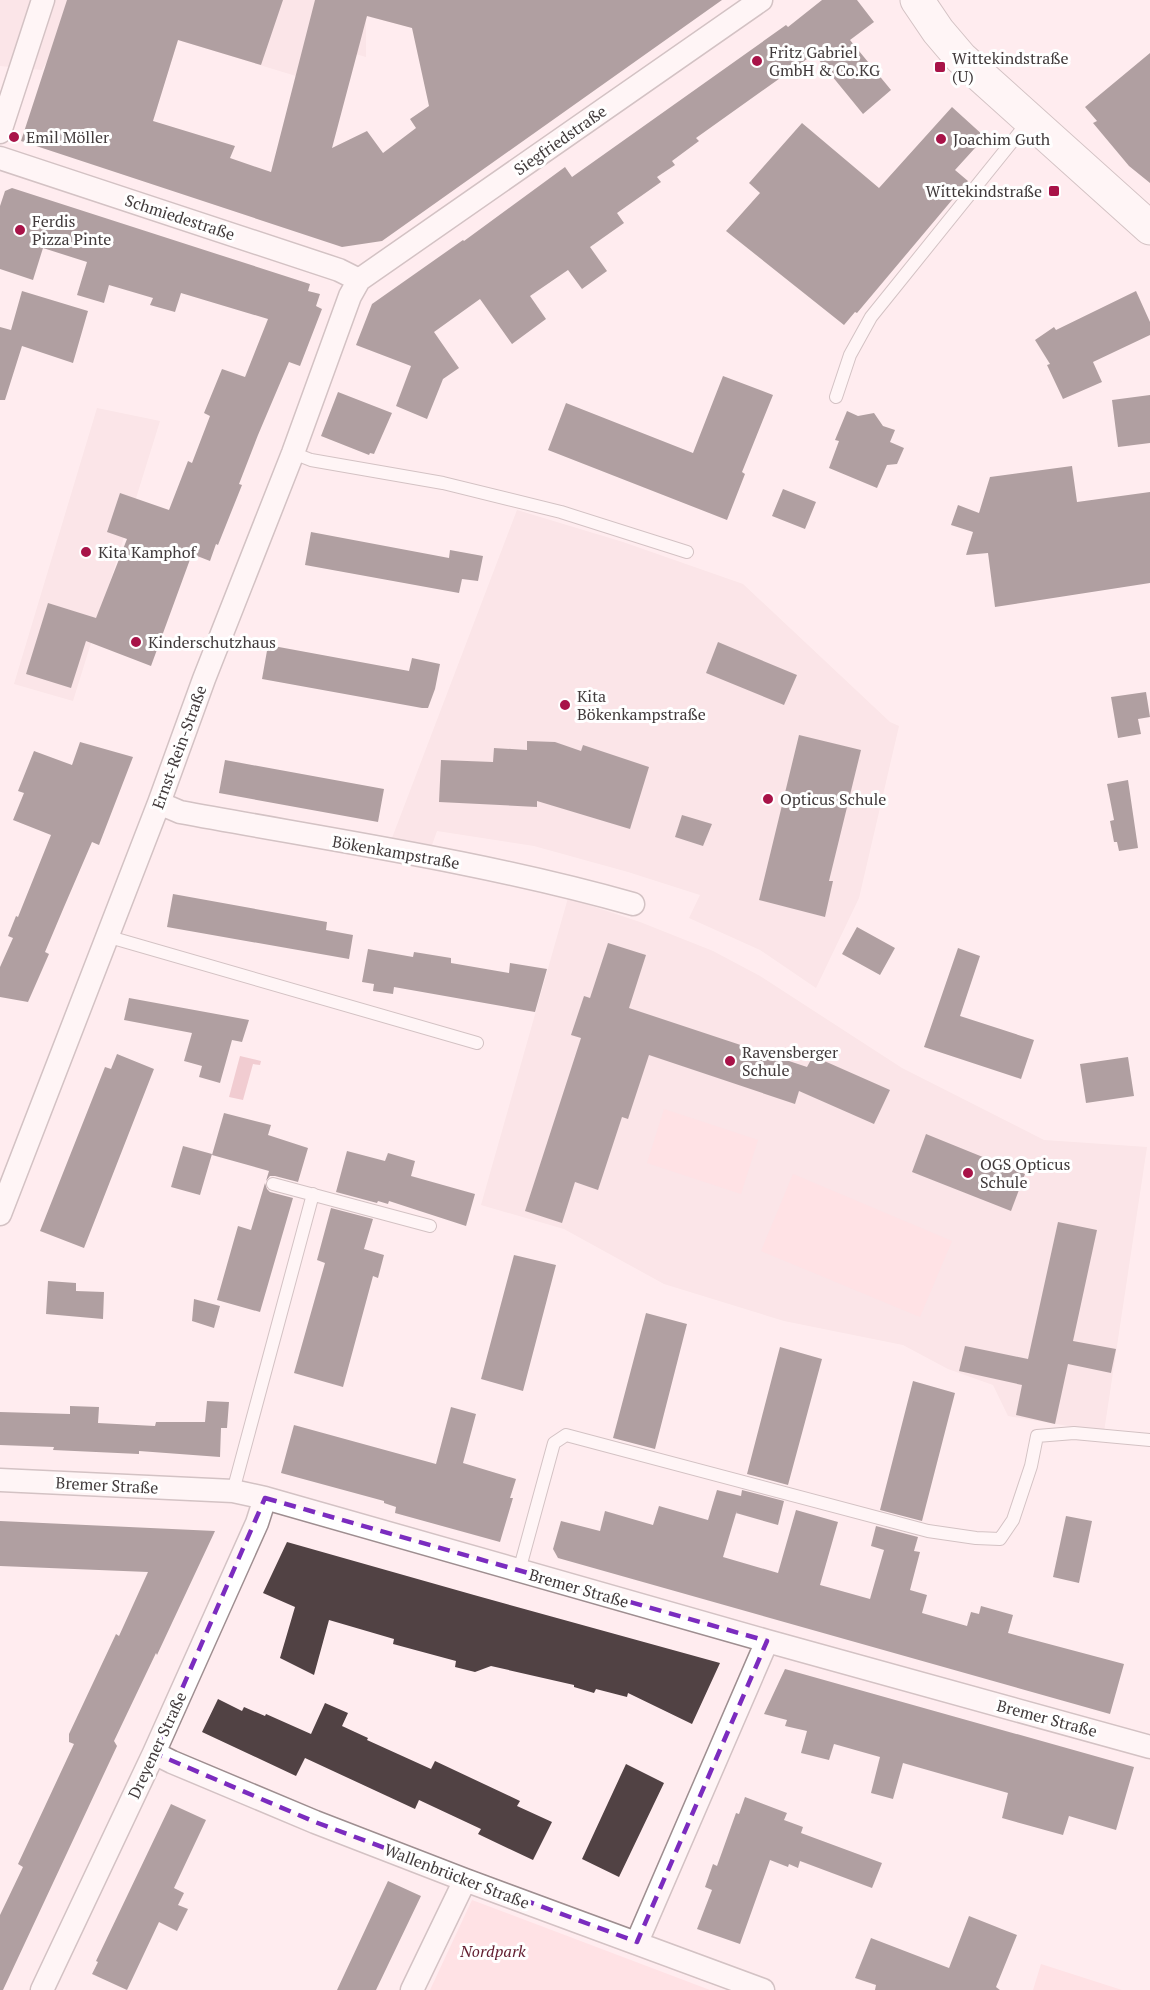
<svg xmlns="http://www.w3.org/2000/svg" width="1150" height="1990" font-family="'PT Serif',serif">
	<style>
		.built { fill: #f5dbdf }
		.green { fill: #ffd4da }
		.water { fill: #e0a5ae }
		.building { fill: #514244; fill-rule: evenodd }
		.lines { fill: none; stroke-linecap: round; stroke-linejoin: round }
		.service-casing { stroke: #9e8e90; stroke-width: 14 }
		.minor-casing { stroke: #9e8e90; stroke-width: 25 }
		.secondary-casing { stroke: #9e8e90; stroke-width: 35 }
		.service { stroke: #fff; stroke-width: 12 }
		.minor { stroke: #fff; stroke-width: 22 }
		.secondary { stroke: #fff; stroke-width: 33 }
		.marked { fill: none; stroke: #7b2cbf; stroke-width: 4.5; stroke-dasharray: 12 8; stroke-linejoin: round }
		.poi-dot { fill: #a81348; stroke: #fff; stroke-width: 2 }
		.labels { text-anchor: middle; stroke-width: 6; stroke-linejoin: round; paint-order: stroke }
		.poi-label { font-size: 16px; fill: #413a3b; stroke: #fff; text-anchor: start }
		.street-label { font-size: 16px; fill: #413a3b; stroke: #fff }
		.park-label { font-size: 16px; font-style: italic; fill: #611c2e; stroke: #fff }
	</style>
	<rect width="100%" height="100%" fill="#ffecef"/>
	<path class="built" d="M0 0H537L456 39 366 16V57L306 40 296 76 178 40 161 94 48 60 42 70 0 66Z
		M97 408 160 421 73 701 14 684Z
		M517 510 623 542 743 584 890 722 899 726 859 898 816 988 760 950 689 918 700 895 628 872 534 846 437 831 432 845 392 838Z
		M568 898 640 922 713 951 760 976 902 1068 1044 1140 1147 1147 1104 1432 1008 1416 993 1385 948 1369 903 1345 784 1321 664 1284 564 1229 481 1205Z"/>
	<path class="green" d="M664 1109 758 1140 741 1194 647 1163Z
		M793 1174 952 1241 920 1317 761 1251Z
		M472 1900 710 1990H430Z
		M1041 1964 1122 1990H1033Z"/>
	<path class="water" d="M240 1056 261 1061 260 1065 253 1064 243 1100 229 1097Z"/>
	<path class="building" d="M67 0H283L261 65 178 40 153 121 235 146 230 158 271 172 315 0H722L382 241 342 247 21 141ZM367 16 412 28 429 106 410 119 416 128 383 153 367 131 332 148Z
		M822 0H857L874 22 850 40 891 90 863 114 814 54 696 138 699 141 672 161 675 165 657 177 661 182 617 213 624 223 590 247 607 271 582 289 568 270 530 296 546 319 512 344 480 299 434 332 459 368 443 379 427 419 396 406 411 366 356 345 372 304 463 240 464 241 565 167 572 177 786 25 788 27Z
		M1150 53V183L1129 166 1093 123 1097 121 1085 107Z
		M952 107 985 137 955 170 968 181 857 313 855 312 844 325 726 231 760 193 749 183 802 123 879 188Z
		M12 188 310 284 308 291 320 294 316 306 322 309 300 366 289 362 258 435 239 484 242 485 218 545 216 544 210 561 192 554 151 666 86 641 71 688 26 674 48 603 96 618 127 539 107 532 120 493 169 510 188 461 192 463 210 416 204 413 222 369 245 377 268 319 181 293 175 312 150 305 153 298 109 285 104 303 77 295 87 262 43 248 33 280 0 269V206L5 191Z
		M22 291 88 311 73 363 22 346 5 400H0V327L11 330Z
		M1136 291 1150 322V335L1093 362 1102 382 1063 399 1047 365 1050 364 1035 340 1054 327 1056 330Z
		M723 376 773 395 742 472 745 474 727 520 548 450 566 403 693 453Z
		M338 392 392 413 374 454 370 453 369 455 321 436Z
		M1150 395V443L1118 447 1112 400Z
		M847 411 858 416 874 413 883 426 895 430 890 442 904 448 897 464 887 465 877 488 829 468 839 441 835 440Z
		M1072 466 1077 502 1150 492V583L995 607 988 553 966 555 973 532 951 525 958 505 979 513 990 477Z
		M783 489 816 502 805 529 772 516Z
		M311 532 449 558 450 550 483 556 478 581 462 579 459 593 305 565Z
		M718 642 797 675 784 705 706 673Z
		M268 645 409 671 412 658 440 664 435 689 428 708H422L262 679Z
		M1146 692 1150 717 1138 719 1141 734 1118 738 1111 697Z
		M799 735 861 750 829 881H833L825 917 759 900Z
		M527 741 555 742 581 751 583 745 649 767 630 829 537 801V807L439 802 441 760 493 762 494 748 527 750Z
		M80 742 133 757 99 845 92 842 64 907 45 952 49 954 28 1002 0 997V967L13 938 8 936 16 916 18 917 51 835 13 820 24 793 18 791 34 751 72 765Z
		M225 760 384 789 378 822 219 793Z
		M1128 780 1138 848 1119 851 1117 842H1114L1110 821 1114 820 1107 784Z
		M682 815 712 824 703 846 675 837Z
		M173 894 327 922 326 930 353 935 349 959 167 927Z
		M857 927 895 948 880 975 842 954Z
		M608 943 646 955 629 1008 807 1067 813 1056 890 1090 874 1124 799 1091 795 1104 649 1055 628 1119 622 1117 598 1190 575 1182 562 1223 525 1211 581 1038 571 1035 584 996 590 998Z
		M958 948 980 956 960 1016 1034 1040 1021 1079 924 1047Z
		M368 949 413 957 414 952 451 958V963L509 973 510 963 547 969 535 1012 394 987 393 994 373 991 374 984 362 982Z
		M129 998 249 1020 242 1042 232 1040 220 1083 199 1077 202 1066 184 1061 192 1033 124 1020Z
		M117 1054 154 1069 84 1248 40 1231 105 1067 111 1069Z
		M1128 1057 1134 1096 1086 1103 1080 1064Z
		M224 1113 271 1125 268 1135 308 1148 298 1182 275 1176H270L266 1181 269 1171 212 1155Z
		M926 1134 1025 1174 1011 1211 912 1172Z
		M183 1146 212 1154 200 1195 171 1187Z
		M347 1151 385 1161 388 1153 415 1161 411 1176 475 1194 466 1226 389 1201 388 1204 378 1201 377 1203 336 1192Z
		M265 1183 267 1189 270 1192 293 1198 260 1312 217 1300 238 1226 251 1230Z
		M331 1208 373 1219 364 1249 384 1255 378 1278 373 1276 343 1387 294 1373 325 1263 317 1260Z
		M1058 1222 1097 1230 1073 1341 1116 1349 1111 1373 1068 1364 1055 1424 1016 1415 1022 1385 959 1371 965 1346 1028 1359Z
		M514 1255 556 1265 523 1391 481 1379Z
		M48 1281 76 1283V1291L104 1292 103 1319 46 1314Z
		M194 1299 220 1306 214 1328 192 1321Z
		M646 1313 687 1324 655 1449 613 1438Z
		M780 1347 822 1359 788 1485 747 1474Z
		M913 1381 955 1393 922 1521 880 1510Z
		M207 1401 229 1402 227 1428H221L220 1457 139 1451V1454L53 1450 54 1447 0 1445V1412L70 1414V1406L99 1407 98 1423 155 1426 156 1422H205Z
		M451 1407 476 1414 463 1463 516 1479 510 1498H513L500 1542 395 1513 396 1507 384 1503V1501L281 1473 294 1425 436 1464Z
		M717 1490 741 1496 742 1490 784 1501 778 1525 736 1513 737 1510 723 1557 778 1573 796 1510 838 1522 820 1585 870 1599 884 1550 871 1546 876 1526 918 1537 914 1551 920 1552 910 1590 927 1595 922 1613 967 1626 971 1612 979 1614 981 1606 1013 1615 1008 1633 1124 1664 1110 1714 558 1558 553 1549 561 1521 600 1531 605 1511 653 1525 659 1506 708 1520Z
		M1066 1516 1092 1521 1079 1583 1053 1577Z
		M0 1521 215 1531 157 1655 156 1653 114 1741 117 1746 3 1990H0V1915L23 1867 18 1864 74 1744 69 1742V1734L116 1634 119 1636 148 1572 0 1566Z
		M287 1542 474 1595 720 1663 692 1724 628 1693 627 1697 596 1689 594 1693 574 1687V1685L491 1666 475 1672 455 1667 456 1661 393 1644 394 1639 329 1620 314 1675 280 1658 295 1607 263 1593Z
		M785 1669 1134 1767 1116 1830 1069 1816 1063 1835 1002 1818 1008 1793 903 1763 893 1799 871 1793 880 1757 834 1744 829 1760 801 1753 807 1731 785 1726 787 1720 764 1714Z
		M218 1699 242 1711 244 1707 265 1716 266 1714 311 1734 325 1703 348 1713 342 1726 368 1738 367 1740 431 1769 435 1761 520 1801 517 1806 552 1822 533 1860 478 1834 481 1829 419 1800 415 1809 305 1758 296 1776 202 1732Z
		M626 1764 664 1783 619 1877 582 1859Z
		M745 1797 787 1813 784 1820 803 1827 801 1833 882 1863 872 1888 800 1861 798 1868 789 1864 788 1867 770 1860 740 1944 697 1929 712 1890 705 1887 713 1864 717 1866 736 1813 739 1814Z
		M171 1804 206 1820 174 1888 184 1893 178 1905 188 1909 177 1931 159 1922 127 1990 92 1974 98 1962 96 1961Z
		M388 1881 421 1896 376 1990H337Z
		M969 1916 1017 1935 996 1987 1000 1990H875L876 1985 855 1978 871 1938 949 1968Z"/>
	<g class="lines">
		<g class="service-casing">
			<path id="service" d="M836 397 850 355 871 317 1028 122
				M293 453 311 460 443 483 561 512 687 552
				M106 936 477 1043
				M273 1184 430 1226
				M233 1491 313 1194
				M519 1571 554 1443 566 1435 928 1531 976 1538 1000 1539 1013 1520 1031 1466 1037 1436 1074 1433 1150 1440"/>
		</g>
		<g class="minor-casing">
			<path id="minor" d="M0 132 43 0
				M0 158 339 270 359 280
				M159 803 180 812C331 840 485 862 633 904
				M0 1214 159 803 204 679 293 453 350 296 359 280 761 0
				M0 1480 233 1491 265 1498 767 1641 1150 1747
				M154 1753 172 1762 315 1822 465 1880 763 1990
				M637 1942 767 1641
				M42 1990 154 1753 257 1523 265 1498
				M412 1990 465 1880"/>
		</g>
		<g class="secondary-casing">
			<path id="secondary" d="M917 0 938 31 961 58 1150 228"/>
		</g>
		<use href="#service" class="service"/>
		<use href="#minor" class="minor"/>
		<use href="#secondary" class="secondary"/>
	</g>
	<path d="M0 0H1150V1990H0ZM265 1498 767 1641 637 1942 315 1822 154 1753Z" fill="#ffecef" fill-opacity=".55" fill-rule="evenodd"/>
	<path class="marked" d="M265 1498 767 1641 637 1942 315 1822 154 1753Z"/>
	<g class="poi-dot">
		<circle cx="757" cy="61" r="6"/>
		<rect x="934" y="61" width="12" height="12" rx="3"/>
		<circle cx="14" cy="137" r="6"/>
		<circle cx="941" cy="139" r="6"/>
		<rect x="1048" y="185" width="12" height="12" rx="3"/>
		<circle cx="20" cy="230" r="6"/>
		<circle cx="86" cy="552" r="6"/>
		<circle cx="136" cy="642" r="6"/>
		<circle cx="565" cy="705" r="6"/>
		<circle cx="768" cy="799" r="6"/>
		<circle cx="730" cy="1061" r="6"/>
		<circle cx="968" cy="1173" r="6"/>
	</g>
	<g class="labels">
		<g class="poi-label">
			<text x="769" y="58">Fritz Gabriel<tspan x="769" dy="18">GmbH &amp; Co.KG</tspan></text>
			<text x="952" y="64">Wittekindstraße<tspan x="952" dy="18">(U)</tspan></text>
			<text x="26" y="143">Emil Möller</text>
			<text x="953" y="145">Joachim Guth</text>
			<text x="1042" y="197" text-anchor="end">Wittekindstraße</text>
			<text x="32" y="227">Ferdis<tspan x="32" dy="18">Pizza Pinte</tspan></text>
			<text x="98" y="558">Kita Kamphof</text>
			<text x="148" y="648">Kinderschutzhaus</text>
			<text x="577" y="702">Kita<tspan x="577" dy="18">Bökenkampstraße</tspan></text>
			<text x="780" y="805">Opticus Schule</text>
			<text x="742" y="1058">Ravensberger<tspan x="742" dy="18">Schule</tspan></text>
			<text x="980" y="1170">OGS Opticus<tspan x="980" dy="18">Schule</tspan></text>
		</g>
		<g class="street-label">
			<text transform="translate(560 140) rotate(-35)" y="6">Siegfriedstraße</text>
			<text transform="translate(180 217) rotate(18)" y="6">Schmiedestraße</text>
			<text transform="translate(179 747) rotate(-70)" y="6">Ernst-Rein-Straße</text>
			<text transform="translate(396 852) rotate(10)" y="6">Bökenkampstraße</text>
			<text transform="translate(107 1485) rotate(3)" y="6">Bremer Straße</text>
			<text transform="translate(579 1588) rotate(16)" y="6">Bremer Straße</text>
			<text transform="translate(1047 1718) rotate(15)" y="6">Bremer Straße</text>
			<text transform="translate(157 1745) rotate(-65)" y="6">Dreyener Straße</text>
			<text transform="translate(457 1876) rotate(21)" y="6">Wallenbrücker Straße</text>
		</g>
		<g class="park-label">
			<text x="493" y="1957">Nordpark</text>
		</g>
	</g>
</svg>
